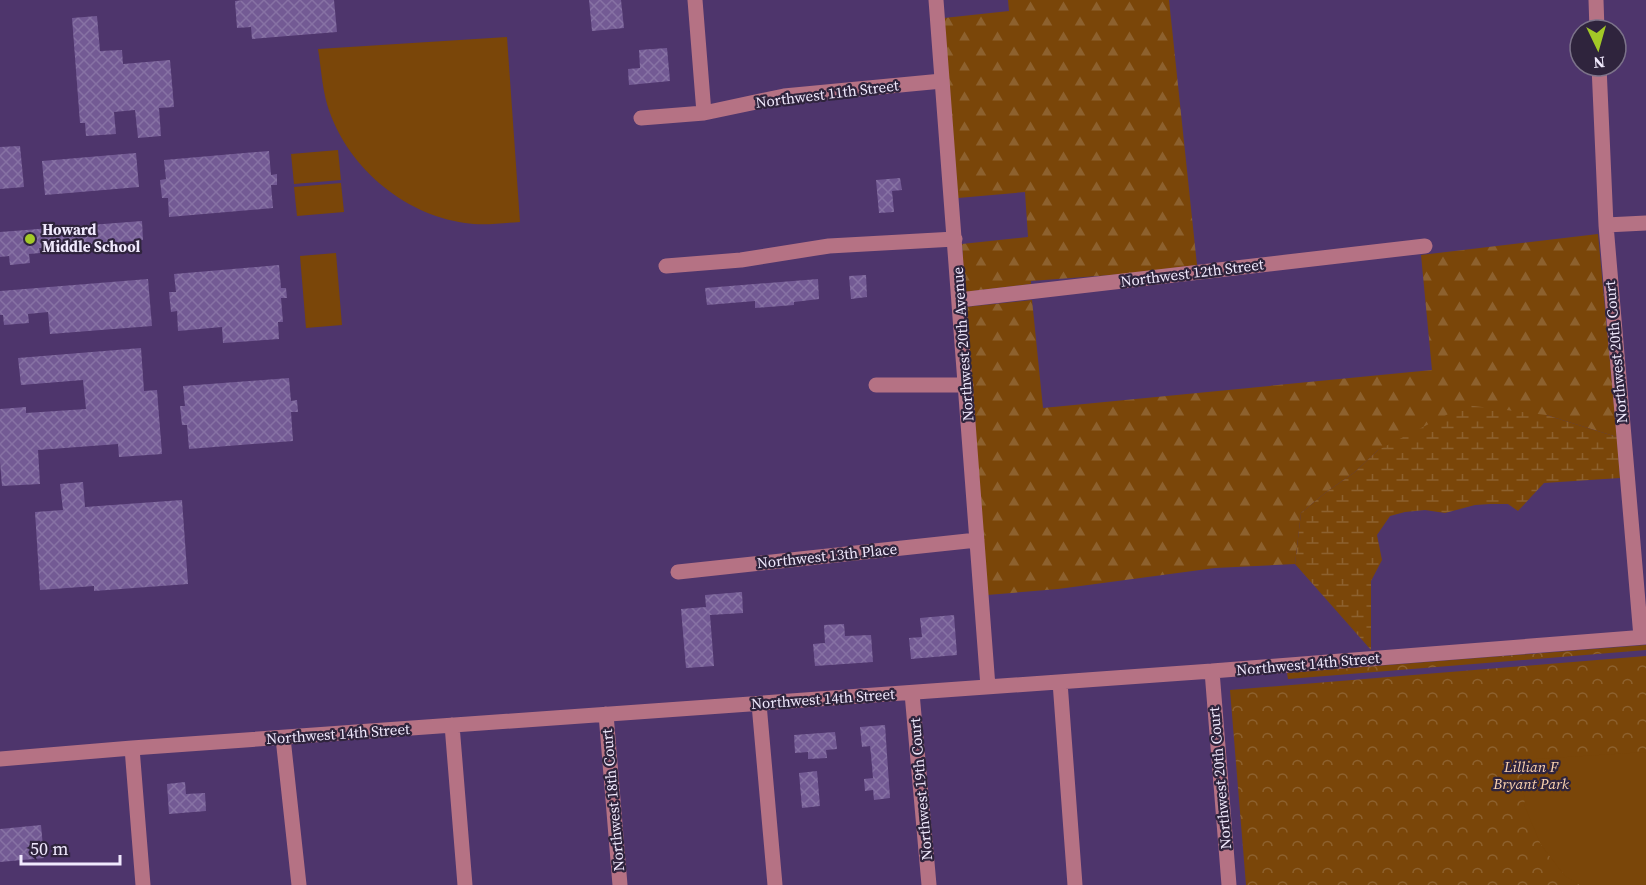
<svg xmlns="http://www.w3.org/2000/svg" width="1646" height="885" font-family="'Source Serif 4',serif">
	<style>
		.forest { fill: url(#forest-firs) }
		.wetland { fill: url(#wetland-marsh) }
		.park { fill: url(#park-crowns) }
		.garden { fill: #7a4609 }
		.building { fill: url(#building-cross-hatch) }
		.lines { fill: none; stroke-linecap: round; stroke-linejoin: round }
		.minor { stroke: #b57284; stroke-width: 15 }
		.poi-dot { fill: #a3c927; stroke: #2f243d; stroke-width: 2 }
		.labels { text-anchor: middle; stroke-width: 4.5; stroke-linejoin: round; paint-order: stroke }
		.street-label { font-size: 15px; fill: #f0e9fd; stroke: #2f243d }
		.poi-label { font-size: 15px; font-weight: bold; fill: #f0e9fd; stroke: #2f243d; text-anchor: start }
		.park-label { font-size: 15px; font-style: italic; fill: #fcd3b0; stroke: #2f243d }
	</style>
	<defs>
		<pattern id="forest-firs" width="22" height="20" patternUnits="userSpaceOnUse" patternTransform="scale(1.5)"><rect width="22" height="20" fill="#7a4609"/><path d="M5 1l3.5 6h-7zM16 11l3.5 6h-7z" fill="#8d612e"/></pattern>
		<pattern id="wetland-marsh" width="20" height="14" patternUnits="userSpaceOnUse" patternTransform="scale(1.5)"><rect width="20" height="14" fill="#7a4609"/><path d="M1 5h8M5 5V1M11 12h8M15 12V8" fill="none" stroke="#8d612e"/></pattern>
		<pattern id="park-crowns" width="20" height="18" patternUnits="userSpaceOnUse" patternTransform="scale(1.5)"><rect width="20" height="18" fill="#7a4609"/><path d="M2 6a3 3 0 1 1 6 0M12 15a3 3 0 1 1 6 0" fill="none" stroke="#8d612e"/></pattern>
		<pattern id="building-cross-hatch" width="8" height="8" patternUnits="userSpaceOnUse" patternTransform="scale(1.5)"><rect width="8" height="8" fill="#735a94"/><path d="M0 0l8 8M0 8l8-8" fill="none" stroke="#8772a4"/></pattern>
	</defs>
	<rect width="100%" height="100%" fill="#4e356c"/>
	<path class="forest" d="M1008 0H1169L1197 265 1124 274 1031 281V284L965 292 962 244 1028 237 1025 192 958 198 944 18 1009 11Z
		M1598 234 1617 437 1546 415 1378 450 1355 472 1325 493 1301 513 1295 564 1215 568 1058 589 987 595 966 307 1032 300 1043 408 1432 370 1421 255Z"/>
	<path class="wetland" d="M1466 405 1546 415 1617 437 1620 478 1544 483 1518 511 1508 504H1490L1475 505 1445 513 1425 510 1405 512 1390 516 1377 535 1382 560 1371 581V650L1295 564 1301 513 1325 493 1355 472 1378 450Z"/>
	<path class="park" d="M1646 645V650L1288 679 1287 673Z
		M1646 656V885H1246L1230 690Z"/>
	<path class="garden" d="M507 37 520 222C502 223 483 226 465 223 402 214 345 165 327 104 322 86 321 67 318 49Z
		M338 150 341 180 294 184 291 154Z
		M341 183 344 212 297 216 294 187Z
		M336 253 342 325 306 328 300 256Z
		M1646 752V885H1580L1565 876 1541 845 1525 807 1521 760Z"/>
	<path class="building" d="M243 0H334L337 32 252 39 251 27 237 28 235 1Z
		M589 0H621L624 28 592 31Z
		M97 16 100 51 122 50 123 64 170 60 174 107 159 108 161 136 138 138 135 110 114 112 116 134 86 136 85 123H80L72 18Z
		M667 48 670 81 629 85 628 69 640 68 639 50Z
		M20 146 24 187 0 189V147Z
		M269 151 271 175 277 174V185H271L273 208 169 217 168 198H162L160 180 166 179 164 160Z
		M136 153 139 187 45 195 42 161Z
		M900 178 902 190 892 191 894 212 879 213 876 180Z
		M142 221 143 240 39 248 40 253 29 254 30 263 10 265 9 256 0 257V232Z
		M279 265 281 288H286L287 298H281L283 322H278L279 339 223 343 222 327 178 331 177 311 171 312 169 292H176L174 274Z
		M866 275 867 297 851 299 849 276Z
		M148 279 152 326 50 334 48 312 28 314 29 323 4 325 3 315H0V291Z
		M818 279 819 299 794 302V305L755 308V301L707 305 705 288Z
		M141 348 144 391 157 390 162 454 119 457 118 444 38 450 40 484 2 486 0 462V409L26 407V413L86 409 83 380 21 385 18 358Z
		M289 378 291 401 297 400 298 412H291L293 441 189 449 187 425H182L180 406H185L183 386Z
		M83 482 85 507 182 500 188 584 94 591V586L40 590 35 512 63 510 60 484Z
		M742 592 743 613 710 615 714 666 686 668 681 609 706 607 705 595Z
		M954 615 957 655 911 659 909 638 922 637 920 618Z
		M844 624 845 636 871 635 873 662 815 666 813 644 825 643 824 625Z
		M885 725 890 798 874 800 873 790 865 791 864 779 873 778 871 755 870 746 862 747 860 727Z
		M835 732 837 749 826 750 827 758 808 759V752L795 753 794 735Z
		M817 771 820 806 802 808 799 773Z
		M185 782 186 794 205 793 206 811 169 814 167 784Z
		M41 825 44 858 0 862V829Z"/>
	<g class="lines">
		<path class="minor" d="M695 0 704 113
			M936 0 988 687
			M1596 0 1597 30
			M1599 66 1606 225 1641 637
			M641 118 704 113 784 96 942 81
			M1606 225 1646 223
			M666 266 741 260 829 246 955 239
			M959 300 1425 246
			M876 385H966
			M678 572 977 540
			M1212 671 1229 885
			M1060 682 1075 885
			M912 693 929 885
			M759 704 775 885
			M606 714 620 885
			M452 725 465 885
			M283 738 299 885
			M132 748 143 885
			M0 759 132 748 1212 671 1646 637"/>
	</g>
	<circle class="poi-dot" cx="30" cy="239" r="6"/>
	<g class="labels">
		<g class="street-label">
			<text transform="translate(827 94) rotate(-7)" y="5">Northwest 11th Street</text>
			<text transform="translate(1192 273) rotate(-7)" y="5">Northwest 12th Street</text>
			<text transform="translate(963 344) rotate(-94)" y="5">Northwest 20th Avenue</text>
			<text transform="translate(1616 352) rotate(-95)" y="5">Northwest 20th Court</text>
			<text transform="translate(827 556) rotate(-6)" y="5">Northwest 13th Place</text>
			<text transform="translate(1308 664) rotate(-5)" y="5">Northwest 14th Street</text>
			<text transform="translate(823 699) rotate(-4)" y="5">Northwest 14th Street</text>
			<text transform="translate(338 734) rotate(-4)" y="5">Northwest 14th Street</text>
			<text transform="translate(1220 778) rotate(-95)" y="5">Northwest 20th Court</text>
			<text transform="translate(921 789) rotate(-95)" y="5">Northwest 19th Court</text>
			<text transform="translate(613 800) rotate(-95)" y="5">Northwest 18th Court</text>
		</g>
		<g class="poi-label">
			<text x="42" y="235">Howard<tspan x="42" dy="17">Middle School</tspan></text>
		</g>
		<g class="park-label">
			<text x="1531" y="772">Lillian F<tspan x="1531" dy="17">Bryant Park</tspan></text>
		</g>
	</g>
	<g transform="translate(1598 48) rotate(175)"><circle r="28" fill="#2f243d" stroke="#7c738a" stroke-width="1.5"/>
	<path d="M0-4.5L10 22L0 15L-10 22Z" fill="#a3c927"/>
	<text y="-9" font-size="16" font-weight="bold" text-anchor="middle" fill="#f0e9fd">N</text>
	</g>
	<path d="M21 855v9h99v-9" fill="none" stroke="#f0e9fd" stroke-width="3"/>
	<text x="30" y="855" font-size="18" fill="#f0e9fd" stroke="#2f243d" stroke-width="4.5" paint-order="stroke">50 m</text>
</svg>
